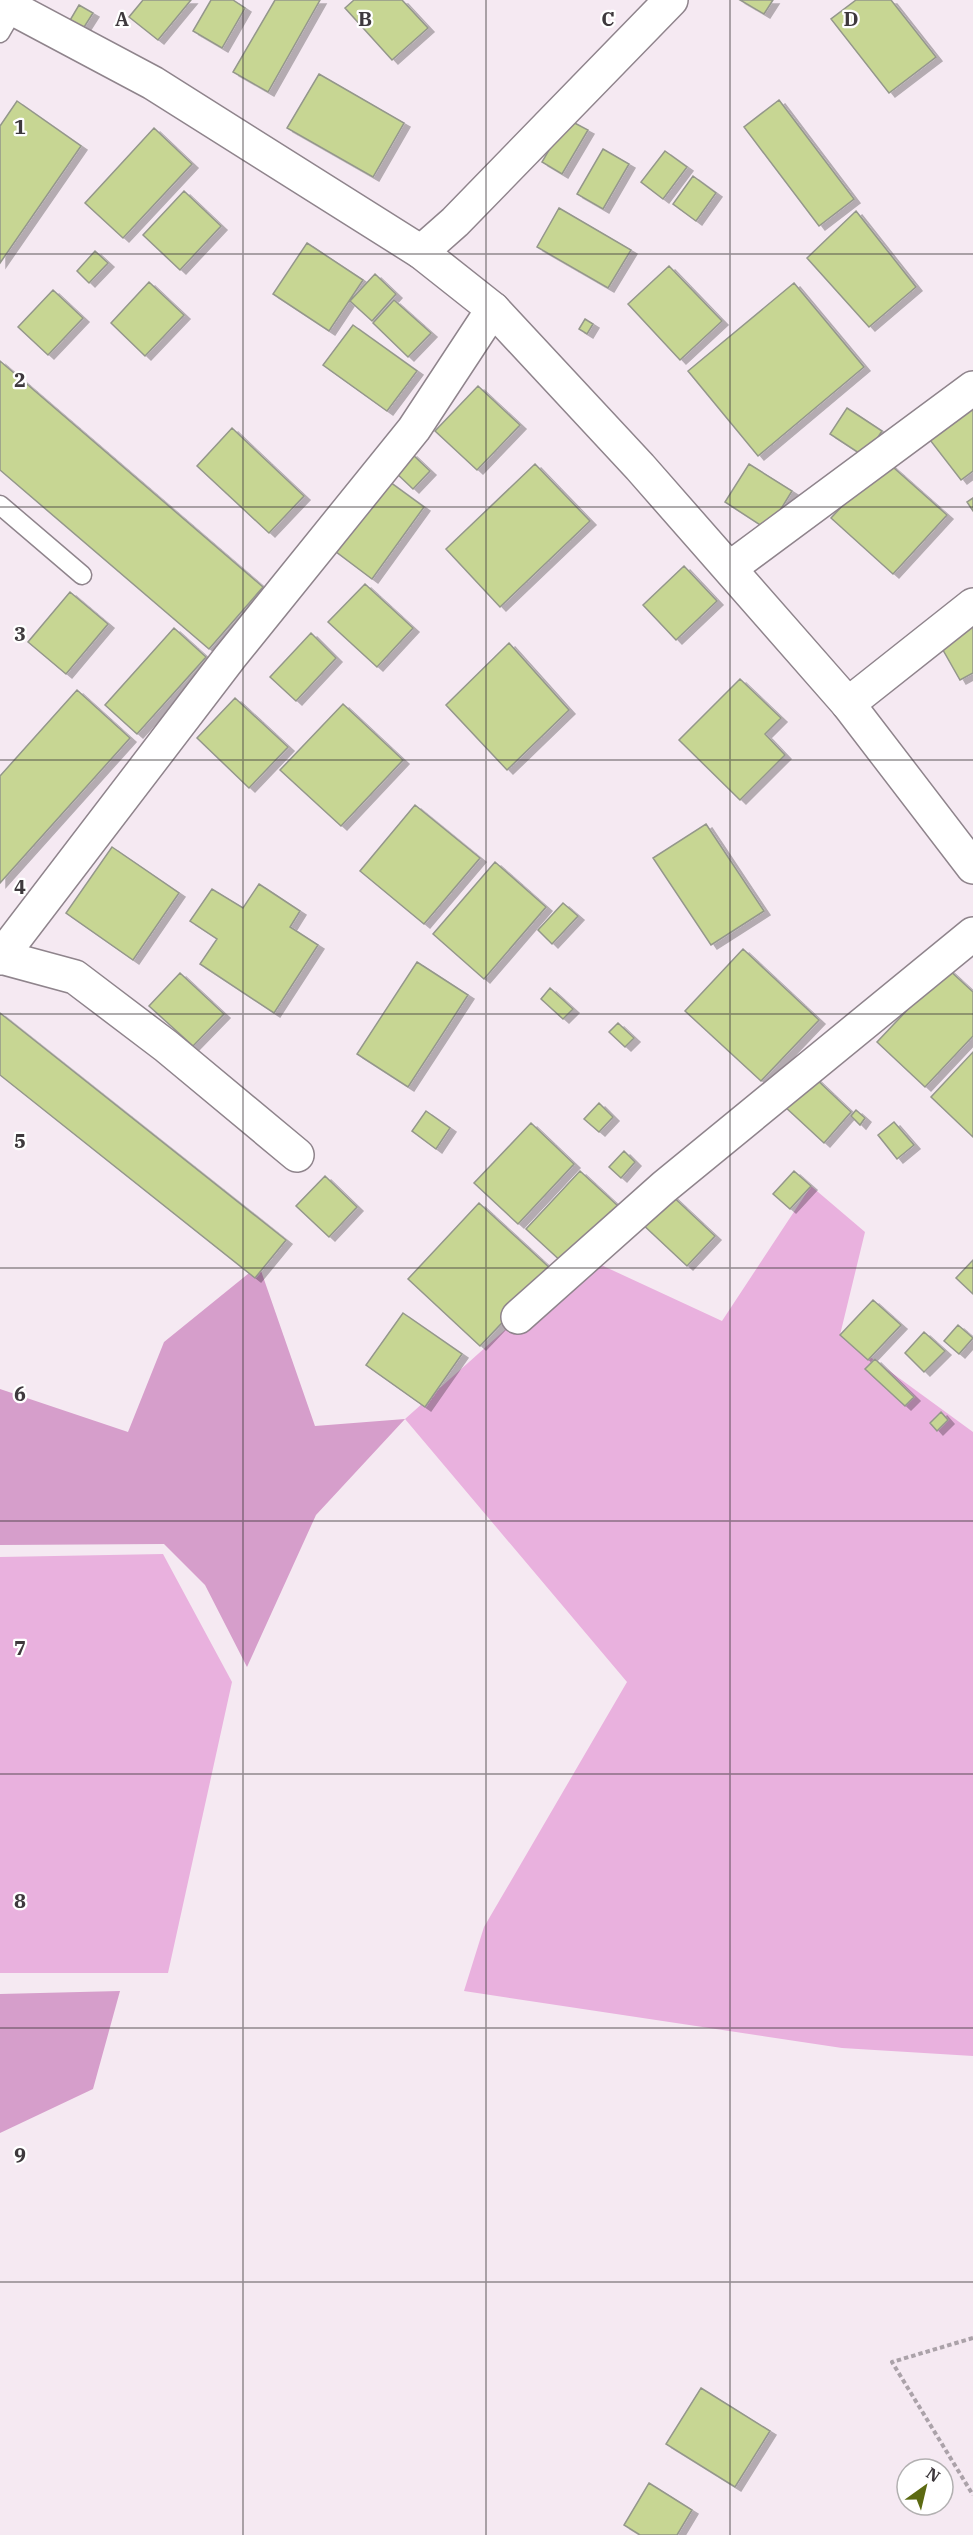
<svg xmlns="http://www.w3.org/2000/svg" width="973" height="2535" font-family="'IBM Plex Serif',serif">
	<style>
		.green { fill: #e9b1de }
		.forest { fill: #d69ecb }
		.building { fill: #c7d693; stroke: #94978b; stroke-width: 1.5; filter: url(#shadow) }
		.lines { fill: none; stroke-linecap: round; stroke-linejoin: round }
		.service-casing { stroke: #8f848c; stroke-width: 21 }
		.minor-casing { stroke: #8f848c; stroke-width: 36 }
		.secondary-casing { stroke: #8f848c; stroke-width: 36 }
		.path { stroke: #aba2a9; stroke-width: 4; stroke-dasharray: 4.5 3; stroke-linecap: butt }
		.service { stroke: #fff; stroke-width: 18 }
		.minor { stroke: #fff; stroke-width: 33 }
		.secondary { stroke: #fff; stroke-width: 33 }
		.grid { fill: none; stroke: #3e393d; stroke-width: 1.5; stroke-opacity: 0.55 }
		.grid-label { font-size: 20px; text-anchor: middle; font-weight: bold; fill: #3e393d; stroke: #fff; stroke-width: 4.5; stroke-linejoin: round; paint-order: stroke }
	</style>
	<defs>
		<filter id="shadow"><feDropShadow dx="6" dy="4" stdDeviation="0" flood-color="#0004"/></filter>
	</defs>
	<rect width="100%" height="100%" fill="#f5e9f2"/>
	<path class="green" d="M811 1186 865 1232 840 1335 973 1432V2056L842 2048 464 1991 484 1927 627 1682 405 1419 586 1258 722 1321Z
		M163 1554 232 1682 168 1973H0V1557Z"/>
	<path class="forest" d="M259 1265 315 1426 405 1419 316 1515 247 1667 205 1585 164 1544 0 1545V1389L128 1432 164 1342Z
		M120 1991 93 2089 0 2133V1994Z"/>
	<path class="building" d="M143 0H191L158 40 129 17Z
		M211 0H233L245 8 222 48 193 31Z
		M275 0H320L268 92 233 72Z
		M354 0H402L428 28 392 60 345 8Z
		M740 0H773L764 14Z
		M856 0H891L936 57 889 93 831 19Z
		M79 5 93 13 79 35 66 27Z
		M319 74 404 123 373 177 287 128Z
		M779 100 854 199 819 226 744 127Z
		M17 101 81 146 0 263V126Z
		M567 119 588 130 562 174 542 162Z
		M154 128 192 164 123 238 85 203Z
		M603 149 629 164 603 209 577 194Z
		M665 151 687 167 663 199 641 182Z
		M693 176 716 193 696 221 673 204Z
		M184 191 221 226 180 270 143 235Z
		M559 208 631 250 608 288 537 247Z
		M856 211 916 287 869 327 807 258Z
		M307 243 363 280 329 331 273 294Z
		M95 251 108 263 89 283 77 271Z
		M669 266 722 321 680 360 628 304Z
		M375 274 396 294 372 321 350 301Z
		M149 282 184 315 145 356 111 323Z
		M794 283 864 367 758 456 688 371Z
		M53 290 83 318 48 355 18 327Z
		M394 300 431 333 408 357 373 323Z
		M585 319 593 324 587 334 579 329Z
		M353 325 417 371 387 411 323 365Z
		M0 361 263 587 209 649 0 470Z
		M478 386 520 425 477 470 435 431Z
		M847 408 882 431 865 457 830 434Z
		M973 408V471L961 480 930 440Z
		M232 428 304 496 269 533 197 466Z
		M411 453 430 471 413 489 394 471Z
		M885 460 947 515 893 574 831 518Z
		M535 464 590 521 500 607 446 549Z
		M749 464 792 491 768 530 725 502Z
		M383 477 424 507 372 579 331 548Z
		M973 498V511L967 502Z
		M684 566 717 601 676 640 643 605Z
		M365 584 413 628 377 667 328 622Z
		M70 592 108 624 66 674 28 642Z
		M973 624V673L960 680 939 643Z
		M174 628 206 657 137 734 105 705Z
		M311 633 336 658 296 701 270 677Z
		M509 643 569 710 507 770 446 705Z
		M740 679 781 718 765 734 785 755 740 800 679 740Z
		M77 690 130 738 0 883V776Z
		M235 698 288 747 249 788 197 738Z
		M343 704 403 760 341 826 280 770Z
		M415 805 480 858 424 924 360 871Z
		M706 824 764 911 711 945 653 858Z
		M112 847 179 893 133 960 66 913Z
		M495 862 546 907 484 979 433 934Z
		M259 884 300 911 290 927 318 945 274 1013 200 964 217 939 190 921 212 889 243 908Z
		M563 903 578 916 552 944 538 930Z
		M743 949 819 1020 761 1081 685 1011Z
		M417 962 468 995 408 1087 357 1054Z
		M947 968 973 992V1036L925 1087 877 1042Z
		M180 973 224 1014 193 1046 149 1006Z
		M550 988 573 1009 563 1019 541 999Z
		M0 1013 286 1240 255 1278 0 1075Z
		M618 1023 634 1038 625 1047 609 1032Z
		M973 1052V1137L931 1097Z
		M812 1075 851 1112 824 1143 783 1105Z
		M599 1103 613 1117 599 1132 584 1119Z
		M856 1110 865 1118 860 1125 851 1116Z
		M426 1111 450 1128 436 1149 412 1131Z
		M894 1122 914 1145 897 1159 878 1135Z
		M531 1123 574 1164 518 1224 474 1183Z
		M624 1151 635 1162 621 1178 609 1167Z
		M580 1171 618 1206 564 1264 526 1229Z
		M794 1171 811 1186 790 1209 773 1194Z
		M325 1176 357 1207 329 1237 296 1206Z
		M667 1191 715 1236 687 1266 639 1221Z
		M479 1203 552 1270 480 1346 408 1279Z
		M973 1260V1294L956 1278Z
		M873 1300 901 1325 868 1360 840 1335Z
		M403 1313 462 1354 425 1407 366 1365Z
		M958 1325 973 1338 959 1354 944 1341Z
		M924 1332 945 1351 924 1372 905 1353Z
		M875 1359 914 1397 905 1406 865 1369Z
		M941 1412 948 1420 937 1431 930 1423Z
		M701 2388 770 2431 735 2487 666 2444Z
		M649 2483 692 2510 677 2535H640L624 2525Z"/>
	<g class="lines">
		<g class="service-casing">
			<path id="service" d="M0 33 14 9
				M0 505 82 575"/>
		</g>
		<g class="minor-casing">
			<path id="minor" d="M421 252 455 222 671 0
				M730 568 973 388
				M848 704 973 605
				M1 957 75 977 166 1046 297 1155
				M0 958 230 657 414 429 493 309
				M518 1317 664 1187 973 934"/>
		</g>
		<g class="secondary-casing">
			<path id="secondary" d="M0 4 14 9 153 83 421 252 493 309 640 467 848 704 973 867"/>
		</g>
		<path class="path" d="M973 2338 892 2362 973 2495"/>
		<use href="#service" class="service"/>
		<use href="#minor" class="minor"/>
		<use href="#secondary" class="secondary"/>
	</g>
	<path class="grid" d="M243 0V2535M486 0V2535M730 0V2535M0 254H973M0 507H973M0 760H973M0 1014H973M0 1268H973M0 1521H973M0 1774H973M0 2028H973M0 2282H973"/>
	<g class="grid-label">
		<text x="122" y="26">A</text>
		<text x="365" y="26">B</text>
		<text x="608" y="26">C</text>
		<text x="851" y="26">D</text>
		<text x="20" y="134">1</text>
		<text x="20" y="387">2</text>
		<text x="20" y="641">3</text>
		<text x="20" y="894">4</text>
		<text x="20" y="1148">5</text>
		<text x="20" y="1401">6</text>
		<text x="20" y="1655">7</text>
		<text x="20" y="1908">8</text>
		<text x="20" y="2162">9</text>
	</g>
	<g transform="translate(925 2487) rotate(34)"><circle r="28" fill="#ffffff" stroke="#b2b0b1" stroke-width="1.5"/>
	<path d="M0-4.5L10 22L0 15L-10 22Z" fill="#5c6a12"/>
	<text y="-9" font-size="16" font-weight="bold" text-anchor="middle" fill="#3e393d">N</text>
	</g>
</svg>
